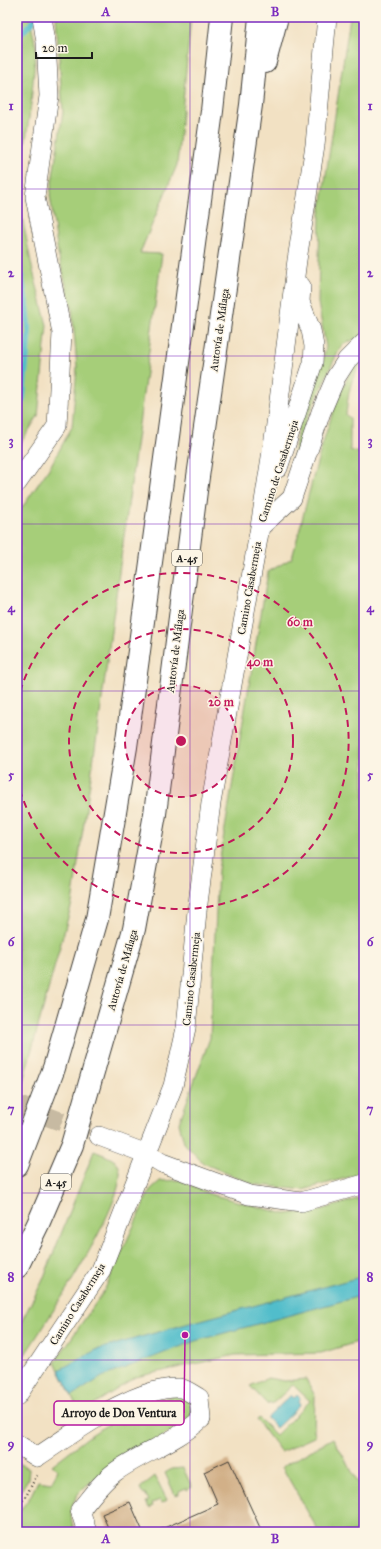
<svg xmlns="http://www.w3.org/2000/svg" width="381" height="1549" font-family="'IM FELL Great Primer',serif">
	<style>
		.green { fill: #a6ce79; stroke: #61754a }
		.water { fill: #51bdcb; stroke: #366c74 }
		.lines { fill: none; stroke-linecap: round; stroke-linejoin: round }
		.stream { stroke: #51bdcb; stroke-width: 5.5 }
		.building { fill: #d2b088 }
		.minor-tunnel { stroke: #c7baa2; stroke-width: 19; stroke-dasharray: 19 10; stroke-linecap: butt }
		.minor-casing { stroke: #3c3a35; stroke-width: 20 }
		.highway-casing { stroke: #3c3a35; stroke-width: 24 }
		.path { stroke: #3c3a35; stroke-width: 2.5; stroke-dasharray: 1 3; stroke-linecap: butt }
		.minor { stroke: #fff; stroke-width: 19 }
		.highway { stroke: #fff; stroke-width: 22 }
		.grid { fill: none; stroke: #7b2cbf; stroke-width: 1; stroke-opacity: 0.55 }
		.ring { fill: none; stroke: #c2185b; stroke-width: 2; stroke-dasharray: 7 5 }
		.labels { text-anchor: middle; stroke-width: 3; stroke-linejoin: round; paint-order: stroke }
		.shield { fill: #fcf5e5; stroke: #5f5d58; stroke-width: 1 }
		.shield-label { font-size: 10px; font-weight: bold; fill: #1c1c1c }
		.street-label { font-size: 11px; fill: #1c1c1c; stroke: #fcf5e5 }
		.centre { fill: #c2185b; stroke: #fcf5e5; stroke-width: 2 }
		.ring-label { font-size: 12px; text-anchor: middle; font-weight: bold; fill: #c2185b; stroke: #fcf5e5; stroke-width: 3; stroke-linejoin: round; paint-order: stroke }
		.leader { fill: none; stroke: #b5179e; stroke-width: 1.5 }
		.callout-dot { fill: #b5179e; stroke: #fcf5e5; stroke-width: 1.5 }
		.callout { fill: #fcf5e5; stroke: #b5179e; stroke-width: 1.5 }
		.callout-label { font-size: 12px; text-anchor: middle; font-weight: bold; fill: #1c1c1c }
		.neatline { fill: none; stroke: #7b2cbf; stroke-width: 1.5 }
		.grid-label { font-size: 13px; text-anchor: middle; font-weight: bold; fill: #7b2cbf }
	</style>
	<rect width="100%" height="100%" fill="#fcf5e5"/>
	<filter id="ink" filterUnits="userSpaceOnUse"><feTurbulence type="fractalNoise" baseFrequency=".025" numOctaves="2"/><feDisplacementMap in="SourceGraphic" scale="8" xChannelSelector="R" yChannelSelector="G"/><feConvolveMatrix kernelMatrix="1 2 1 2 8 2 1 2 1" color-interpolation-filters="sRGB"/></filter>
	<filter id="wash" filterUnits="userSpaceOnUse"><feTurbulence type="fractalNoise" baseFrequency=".012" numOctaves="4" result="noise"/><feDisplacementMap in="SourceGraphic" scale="16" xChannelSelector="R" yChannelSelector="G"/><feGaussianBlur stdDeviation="0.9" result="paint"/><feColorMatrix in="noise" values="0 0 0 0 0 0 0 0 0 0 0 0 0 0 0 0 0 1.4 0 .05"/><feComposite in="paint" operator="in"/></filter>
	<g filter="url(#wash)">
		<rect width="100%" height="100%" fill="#f2e1c3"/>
		<path class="green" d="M17 17H30L36 48 31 104 18 196 32 267 47 325 38 416 17 449Z
			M56 17H191L177 165 140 253 162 254 97 736 72 903 22 1085 17 1083V524L19 512 50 467 72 427 77 367 72 308 58 254 50 195 63 112Z
			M350 17H364V335L342 345 333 362 305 423 291 473 299 422 323 360 326 347 318 303 320 214Z
			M364 354V362C350 374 348 397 346 415L350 418V450L364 454V1173L303 1190 252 1184 203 1163 184 1143 179 1123 210 1038 218 870 268 572 292 558C311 490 324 417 359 355Z
			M94 1151C103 1155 116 1158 119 1167 131 1199 37 1335 17 1367V1330L42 1282Z
			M180 1180 210 1194 285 1214 317 1211 364 1197V1340L321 1353 235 1355 136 1377 80 1413 55 1362 104 1291 150 1190 160 1181Z
			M268 1378 284 1381 306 1379 315 1396 314 1431 316 1436 281 1452 257 1420 259 1418 276 1435 310 1401 293 1385 272 1404 269 1402 268 1405 250 1386Z
			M180 1394 193 1401V1412L187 1422C165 1436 87 1477 76 1497 69 1511 70 1518 75 1532H17V1515L30 1497 38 1481 51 1483 58 1470 52 1465 88 1437 136 1406Z
			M333 1438 364 1493V1532H319L282 1467Z
			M17 1462 29 1469 28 1479 17 1497Z
			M183 1468 192 1487 187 1490 186 1488 179 1491V1494L175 1495 165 1473 172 1469Z
			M155 1476 167 1500 162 1503 160 1500 152 1503 153 1506 149 1508 146 1502 149 1501 145 1493 143 1494 140 1488Z"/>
		<path class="water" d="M364 1276V1295L195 1341 102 1377 72 1396 59 1370 96 1350 179 1326Z
			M291 1395 294 1398 297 1395 301 1399 298 1402 300 1405 276 1428 267 1418Z"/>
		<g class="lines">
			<path class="stream" d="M17 38 37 17
				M17 250 26 302 29 332 23 400 17 411"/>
		</g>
		<g id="blocks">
			<path class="building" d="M229 1460 262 1532H155L218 1504 204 1472Z
				M130 1502 143 1532H110L102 1514Z"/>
		</g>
	</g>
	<g filter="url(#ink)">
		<use href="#blocks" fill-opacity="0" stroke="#3c3a35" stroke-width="1"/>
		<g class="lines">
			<path class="minor-tunnel" d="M17 1105 99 1136"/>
			<g class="minor-casing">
				<path id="minor" d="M278 468 313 363 314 346 311 330 300 302 301 286
					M17 483 57 426 62 333 35 197 49 96 46 42 42 17
					M260 527 292 498 321 412 336 377 347 360 364 343
					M99 1136 147 1154 162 1163 249 1195 301 1202 364 1184
					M17 1396 101 1270 173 1086 186 1028 197 911 211 803 260 527 275 432 297 260 315 145 327 17
					M17 1444 37 1457C74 1433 135 1386 180 1388 186 1389 194 1395 199 1398L201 1419C176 1442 143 1452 115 1472 101 1482 91 1497 80 1510L87 1532"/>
			</g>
			<g class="highway-casing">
				<path id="highway" d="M265 62 277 17
					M17 1165 54 1068 97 919 126 747 212 111 222 17
					M17 1267 38 1224 72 1145 134 929 155 814 196 491 251 105 260 17"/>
			</g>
			<path class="path" d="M17 1506 25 1498 37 1475"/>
			<use href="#minor" class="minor"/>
			<use href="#highway" class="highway"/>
		</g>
	</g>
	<path class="grid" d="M190 17V1532M17 189H364M17 356H364M17 524H364M17 691H364M17 858H364M17 1025H364M17 1193H364M17 1360H364"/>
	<circle cx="181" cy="741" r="56" fill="#c2185b" fill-opacity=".12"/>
	<g class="ring">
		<circle cx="181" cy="741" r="56"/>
		<circle cx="181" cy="741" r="112"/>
		<path d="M17 703A168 168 0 1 1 17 779"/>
	</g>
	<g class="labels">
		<g class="shield">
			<rect x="172" y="550" width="30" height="16" rx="3"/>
			<rect x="41" y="1174" width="30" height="16" rx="3"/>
		</g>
		<g class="shield-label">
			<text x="187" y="562">A-45</text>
			<text x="56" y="1186">A-45</text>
		</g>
		<g class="street-label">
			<text transform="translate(219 330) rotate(-82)" y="4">Autovía de Málaga</text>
			<text transform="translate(278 471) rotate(-72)" y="4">Camino de Casabermeja</text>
			<text transform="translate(249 588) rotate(-80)" y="4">Camino Casabermeja</text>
			<text transform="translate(175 651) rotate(-83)" y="4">Autovía de Málaga</text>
			<text transform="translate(122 970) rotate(-74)" y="4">Autovía de Málaga</text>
			<text transform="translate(191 979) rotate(-84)" y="4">Camino Casabermeja</text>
			<text transform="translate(77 1304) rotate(-58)" y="4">Camino Casabermeja</text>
		</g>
	</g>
	<circle cx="181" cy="741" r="6" class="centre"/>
	<g class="ring-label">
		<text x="300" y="626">60 m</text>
		<text x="260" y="666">40 m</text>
		<text x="221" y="706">20 m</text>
	</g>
	<path class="leader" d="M185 1335L184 1413"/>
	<circle class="callout-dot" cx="185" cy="1335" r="4"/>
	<rect class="callout" x="54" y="1401" width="130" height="24" rx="4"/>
	<g class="callout-label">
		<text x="119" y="1417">Arroyo de Don Ventura</text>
	</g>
	<rect width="381" height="1549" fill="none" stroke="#fcf5e5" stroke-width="44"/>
	<path d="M36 52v6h56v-6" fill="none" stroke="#1c1c1c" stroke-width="2"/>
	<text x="42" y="52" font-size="12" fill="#1c1c1c" stroke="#fcf5e5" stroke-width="3" paint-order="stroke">20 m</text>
	<rect x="22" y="22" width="337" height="1505" class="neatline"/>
	<g class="grid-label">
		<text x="106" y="16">A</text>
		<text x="275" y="16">B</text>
		<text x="11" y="110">1</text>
		<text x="370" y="110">1</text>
		<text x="11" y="277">2</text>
		<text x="370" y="277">2</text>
		<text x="11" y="445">3</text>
		<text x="370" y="445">3</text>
		<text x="11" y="612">4</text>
		<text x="370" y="612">4</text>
		<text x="11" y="779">5</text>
		<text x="370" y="779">5</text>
		<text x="11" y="946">6</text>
		<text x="370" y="946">6</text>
		<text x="11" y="1113">7</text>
		<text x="370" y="1113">7</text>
		<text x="11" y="1281">8</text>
		<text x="370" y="1281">8</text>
		<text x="11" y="1448">9</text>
		<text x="370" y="1448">9</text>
		<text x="106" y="1543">A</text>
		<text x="275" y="1543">B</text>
	</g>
</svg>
